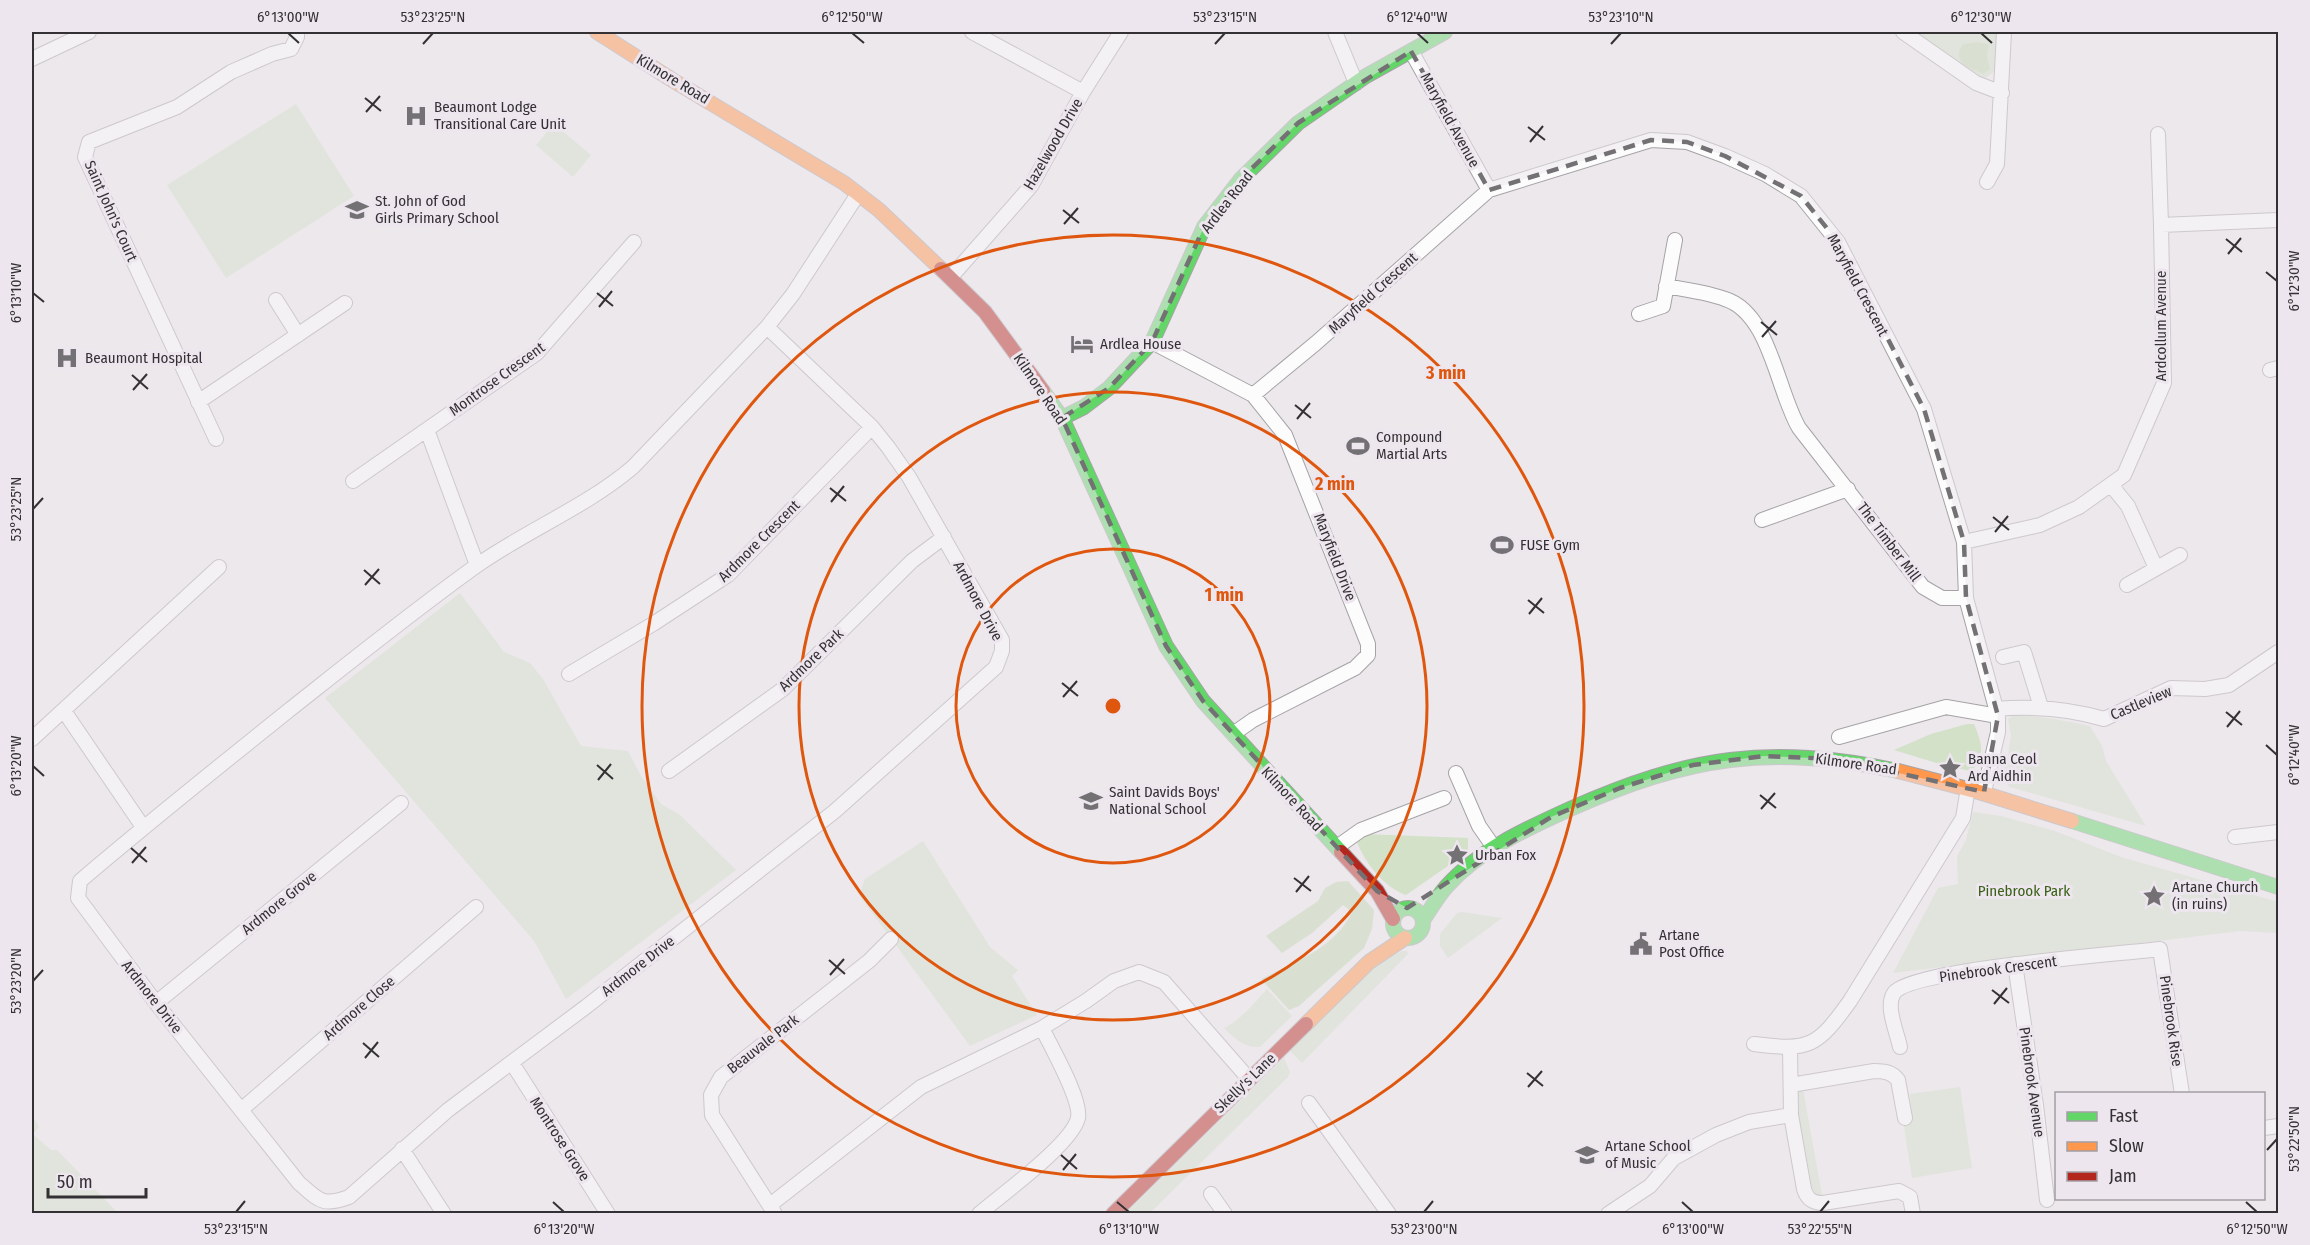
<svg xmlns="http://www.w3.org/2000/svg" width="2310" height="1245" font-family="'Fira Sans Condensed',sans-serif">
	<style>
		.green { fill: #d3e1c8 }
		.forest { fill: #c1d8b1 }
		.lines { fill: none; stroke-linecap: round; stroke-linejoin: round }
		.street-casing { stroke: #a6a3a6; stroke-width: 16 }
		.fast-casing { stroke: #a6a3a6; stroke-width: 16 }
		.slow-casing { stroke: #a6a3a6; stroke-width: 16 }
		.jam-casing { stroke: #a6a3a6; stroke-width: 16 }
		.street { stroke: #fcfcfc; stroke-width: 14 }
		.fast { stroke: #63d668; stroke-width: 14 }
		.slow { stroke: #ff974d; stroke-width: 14 }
		.jam { stroke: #b3261e; stroke-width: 14 }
		.marked { fill: none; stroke: #747174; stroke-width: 4.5; stroke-dasharray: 12 8; stroke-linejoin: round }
		.ticks { fill: none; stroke: #343134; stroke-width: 2 }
		.ring { fill: none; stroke: #df570e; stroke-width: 3 }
		.labels { text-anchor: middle; stroke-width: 6; stroke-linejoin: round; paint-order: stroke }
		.street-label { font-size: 15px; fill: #343134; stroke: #ede6ee }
		.poi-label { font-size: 15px; fill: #343134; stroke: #ede6ee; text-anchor: start }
		.park-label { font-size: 15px; fill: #396115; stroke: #ede6ee }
		.centre { fill: #df570e; stroke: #ede6ee; stroke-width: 3 }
		.ring-label { font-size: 18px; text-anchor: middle; font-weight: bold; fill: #df570e; stroke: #ede6ee; stroke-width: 6; stroke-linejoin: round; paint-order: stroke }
		.neatline { fill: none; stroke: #343134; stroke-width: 2 }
		.ticks-label { font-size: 15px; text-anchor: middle; fill: #343134 }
	</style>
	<rect width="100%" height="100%" fill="#ece8ec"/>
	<path class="green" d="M1912 32H1998L1996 70 1987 77 1979 78Z
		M296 104 354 196 226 278 167 185Z
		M554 124 591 155 573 177 536 145Z
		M460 593 504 652 530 663 543 679 581 746 628 751 641 776 661 804 680 815 736 870 566 999 534 941 325 698Z
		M2015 714 2055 719 2090 726 2102 746 2106 761 2146 826 2010 787 2003 779 2002 773 2008 756 2011 735 2008 719Z
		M1967 724H1974C1981 741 1987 757 1971 771L1946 766 1894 750 1931 734Z
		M1973 812 2001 816 2055 831 2121 857 2278 902V933L2240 931 1893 973 1938 888 1958 884 1957 856 1966 840Z
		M1363 834 1468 838V852L1406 895C1385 888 1365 863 1357 842Z
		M923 841 990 947 1018 970 1012 976 1037 1015 970 1046 859 895 865 879Z
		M1462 912 1502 918 1448 958 1440 946V934L1457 913Z
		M1402 951H1407L1408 954 1302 1063 1290 1051 1379 962Z
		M1267 989 1292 1016 1260 1047C1244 1048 1234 1038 1224 1028 1242 1019 1254 1003 1267 989Z
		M1284 1058 1290 1072 1288 1077 1150 1213 1125 1214Z
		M1960 1087 1972 1168 1912 1178 1903 1121 1912 1119 1910 1094Z
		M1803 1089 1822 1195 1815 1194 1812 1188 1796 1101 1797 1094Z
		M32 1115 39 1127 33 1134 51 1150H57L116 1211 114 1213H32Z"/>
	<path class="forest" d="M1978 42 1989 44 1987 56 1990 69 1983 74C1969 68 1950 62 1963 44Z
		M1348 881 1374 910 1372 929 1364 948 1299 1006 1289 1010 1261 979C1295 962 1335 948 1352 912L1343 905 1312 933 1282 953 1266 936 1318 901 1325 888 1336 882Z"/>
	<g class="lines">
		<g class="street-casing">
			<path id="street" d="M972 32 1083 92
				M1335 32 1356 83
				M1903 32 1976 83 2002 93
				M1411 51 1489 190
				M32 59 89 32
				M2158 134 2161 225
				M1987 182 1997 164 2004 32
				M951 277 1031 186 1083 92 1121 32
				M1666 286C1686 290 1707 292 1725 299 1770 313 1777 391 1799 428L1923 587 1942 598H1966
				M276 300 298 335
				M1639 314 1663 306 1675 240
				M767 327 872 427 888 447 909 477 1002 640V651L996 667 835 811 587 1006 448 1110 349 1197C322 1207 319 1200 299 1183L156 1003 78 898 80 881C148 823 218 767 288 711 350 662 412 612 476 566 527 530 586 507 633 467L767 327 793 294 858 194
				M1152 342 1253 395 1285 435 1368 644V655L1355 668 1253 720 1233 734
				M2270 370 2278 368
				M1253 395 1316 343 1489 190 1651 140 1687 142 1725 156 1765 174 1801 196 1838 242 1924 409 1964 542 1966 598 1998 716V732L1984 792
				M198 402 345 303
				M427 430 477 565
				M216 439 85 157 89 142 177 107 231 72 272 54 291 49 297 37V32
				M353 481 537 353 634 242
				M2111 485 2128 506 2156 568
				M1762 520 1848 489
				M1964 542 2040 525 2079 507 2124 475 2164 383 2161 225 2278 220
				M2127 585 2180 555
				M2003 657 2024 652 2041 707
				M569 674 653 624 728 575 872 427
				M1995 709C2032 706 2068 708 2104 719L2171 688 2205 689 2229 685 2278 652
				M64 711 143 827
				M1839 737 1946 707 1998 716
				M32 739 219 567
				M669 771 783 689 912 561 944 537
				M1456 773 1479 826 1495 849
				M2235 837 2278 832
				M1337 847 1361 830 1444 798
				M2015 964 2036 1105 2047 1200
				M156 1003 401 803
				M1754 1044C1810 1051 1817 1047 1850 1001L1963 818 1968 788
				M1900 1047C1897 1032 1885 1006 1894 993 1911 969 2120 954 2160 949L2182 1094
				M1790 1048 1791 1115 1804 1189C1807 1199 1812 1203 1823 1203L1899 1191 1910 1197 1913 1214
				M512 1063 608 1214
				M1791 1085 1874 1071C1884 1071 1892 1072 1898 1080L1905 1118
				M1309 1103 1389 1214
				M241 1110 476 907
				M2264 1128 2278 1126
				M402 1149 444 1214
				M1211 1194 1225 1214
				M770 1205 921 1087 1042 1028 1086 1001 1114 981 1139 972 1164 982 1249 1079
				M775 1214 712 1115 711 1095 721 1077 869 961 891 939
				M979 1214C1001 1195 1072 1144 1078 1118 1082 1100 1050 1045 1042 1028
				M1608 1214 1650 1186 1674 1158 1716 1135 1749 1122 1791 1115"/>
		</g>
		<g class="fast-casing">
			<path id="fast" d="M1043 391 1062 418 1166 646 1203 701 1341 852
				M1062 418 1084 407 1109 388 1152 342 1204 227 1241 179 1298 123 1366 76 1445 32
				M2072 821 2278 887
				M1393 923a15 15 0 1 1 30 0a15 15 0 1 1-30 0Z
				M1423 920C1431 909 1437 897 1447 886 1479 850 1526 829 1570 809 1690 756 1768 744 1898 771"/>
		</g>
		<g class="slow-casing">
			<path id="slow" d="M597 32 674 81 844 183 879 210 941 269
				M1898 771 1979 792 2072 821
				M1306 1024 1369 962 1405 938"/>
		</g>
		<g class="jam-casing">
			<path id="jam" d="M941 269 985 312 1043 391
				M1341 852 1377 891 1393 919
				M1113 1214 1306 1024"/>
		</g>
		<use href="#street" class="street"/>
		<use href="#fast" class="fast"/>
		<use href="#slow" class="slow"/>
		<use href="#jam" class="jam"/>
	</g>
	<path d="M0 0H2310V1245H0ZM1411 51 1489 190 1651 140 1687 142 1725 156 1801 196 1838 242 1924 409 1964 542 1966 598 1998 716 1984 792 1835 759 1764 756 1693 765 1620 788 1551 817 1407 908 1377 891 1203 701 1166 646 1062 418 1109 388 1152 342 1204 227 1241 179 1298 123Z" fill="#ece8ec" fill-opacity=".55" fill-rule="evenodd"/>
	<path class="marked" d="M1411 51 1489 190 1651 140 1687 142 1725 156 1801 196 1838 242 1924 409 1964 542 1966 598 1998 716 1984 792 1835 759 1764 756 1693 765 1620 788 1551 817 1407 908 1377 891 1203 701 1166 646 1062 418 1109 388 1152 342 1204 227 1241 179 1298 123Z"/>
	<path class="ticks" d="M288 33 299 43M852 33 864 43M1417 33 1428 43M1981 33 1992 43M423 44 433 33M1215 44 1225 33M1611 44 1621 33M365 98 381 111M366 112 380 96M1528 127 1545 140M1530 142 1543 126M1063 210 1079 223M1064 224 1078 208M2226 239 2242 252M2228 254 2241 238M2266 272 2277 281M33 293 44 302M597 293 613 306M599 307 612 291M1761 322 1777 335M1762 337 1776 321M132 375 148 389M133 390 147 374M1295 405 1311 418M1297 419 1310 403M830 488 846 501M831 502 844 486M33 509 43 498M1993 517 2009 530M1995 532 2008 516M364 570 380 584M365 585 379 569M1528 600 1544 613M1529 614 1542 598M1062 683 1078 696M1063 697 1077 681M2226 712 2242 725M2227 727 2240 711M2266 745 2277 755M597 765 613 779M33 766 44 776M598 780 611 764M1760 795 1776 808M1761 809 1775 793M131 848 147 862M132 863 146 847M1294 878 1311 891M1296 892 1309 876M829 960 845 974M830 975 844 959M33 981 43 970M1992 990 2009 1003M1994 1004 2007 988M363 1043 379 1057M365 1058 378 1042M1527 1073 1543 1086M1528 1087 1542 1071M2267 1150 2277 1139M1061 1155 1077 1169M1063 1170 1076 1154M553 1202 564 1212M1117 1202 1129 1212M1682 1202 1693 1212M2246 1202 2257 1212M236 1212 245 1201M1424 1212 1433 1201M1820 1212 1829 1201"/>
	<g class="ring">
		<circle cx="1113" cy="706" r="157"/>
		<circle cx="1113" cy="706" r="314"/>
		<circle cx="1113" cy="706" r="471"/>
	</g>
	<defs>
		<g id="hospital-bare" transform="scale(1.8)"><path d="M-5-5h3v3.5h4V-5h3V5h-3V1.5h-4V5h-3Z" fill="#747174" stroke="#ede6ee" stroke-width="2.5" paint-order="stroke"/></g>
		<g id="school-bare" transform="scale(1.8)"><path d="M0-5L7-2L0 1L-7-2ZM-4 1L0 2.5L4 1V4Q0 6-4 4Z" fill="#747174" stroke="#ede6ee" stroke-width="2.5" paint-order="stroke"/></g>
		<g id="hotel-bare" transform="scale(1.8)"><path d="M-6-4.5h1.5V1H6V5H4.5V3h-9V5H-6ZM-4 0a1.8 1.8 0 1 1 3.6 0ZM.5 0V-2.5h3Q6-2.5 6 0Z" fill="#747174" stroke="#ede6ee" stroke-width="2.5" paint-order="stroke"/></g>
		<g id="stadium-bare" transform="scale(1.8)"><path d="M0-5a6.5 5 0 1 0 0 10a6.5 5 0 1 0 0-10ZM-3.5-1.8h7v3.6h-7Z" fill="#747174" stroke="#ede6ee" stroke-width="2.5" paint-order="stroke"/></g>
		<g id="sight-bare" transform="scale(1.8)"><path d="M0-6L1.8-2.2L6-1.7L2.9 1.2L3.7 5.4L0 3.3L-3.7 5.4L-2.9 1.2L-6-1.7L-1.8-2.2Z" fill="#747174" stroke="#ede6ee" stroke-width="2.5" paint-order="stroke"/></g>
		<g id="civic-bare" transform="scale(1.8)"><path d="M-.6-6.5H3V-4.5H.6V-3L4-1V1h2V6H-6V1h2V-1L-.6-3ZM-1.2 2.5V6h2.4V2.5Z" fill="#747174" stroke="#ede6ee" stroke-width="2.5" paint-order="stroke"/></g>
	</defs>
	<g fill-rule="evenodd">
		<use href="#hospital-bare" x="416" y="116"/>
		<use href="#school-bare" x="357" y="210"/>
		<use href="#hotel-bare" x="1082" y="344"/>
		<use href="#hospital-bare" x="67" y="358"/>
		<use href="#stadium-bare" x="1358" y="446"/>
		<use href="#stadium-bare" x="1502" y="545"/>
		<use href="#sight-bare" x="1950" y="768"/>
		<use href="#school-bare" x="1091" y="801"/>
		<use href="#sight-bare" x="1457" y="855"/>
		<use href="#sight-bare" x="2154" y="896"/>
		<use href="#civic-bare" x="1641" y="944"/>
		<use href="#school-bare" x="1587" y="1155"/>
	</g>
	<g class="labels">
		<g class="street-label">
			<text transform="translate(673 79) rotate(31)" y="5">Kilmore Road</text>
			<text transform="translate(1450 120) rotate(61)" y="5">Maryfield Avenue</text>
			<text transform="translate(1053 144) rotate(-60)" y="5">Hazelwood Drive</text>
			<text transform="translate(1227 202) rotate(-52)" y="5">Ardlea Road</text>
			<text transform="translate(111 211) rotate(66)" y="5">Saint John's Court</text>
			<text transform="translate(1858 285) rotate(62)" y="5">Maryfield Crescent</text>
			<text transform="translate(1373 293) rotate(-42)" y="5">Maryfield Crescent</text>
			<text transform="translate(2161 326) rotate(-90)" y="5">Ardcollum Avenue</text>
			<text transform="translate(497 379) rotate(-36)" y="5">Montrose Crescent</text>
			<text transform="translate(1040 389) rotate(56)" y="5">Kilmore Road</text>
			<text transform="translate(759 541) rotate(-45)" y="5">Ardmore Crescent</text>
			<text transform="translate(1889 542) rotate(53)" y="5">The Timber Mill</text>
			<text transform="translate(1335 557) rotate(69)" y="5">Maryfield Drive</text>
			<text transform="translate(978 601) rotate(62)" y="5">Ardmore Drive</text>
			<text transform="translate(811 660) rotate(-44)" y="5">Ardmore Park</text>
			<text transform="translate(2141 703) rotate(-23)" y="5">Castleview</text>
			<text transform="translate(1856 764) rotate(8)" y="5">Kilmore Road</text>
			<text transform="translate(1292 799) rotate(47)" y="5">Kilmore Road</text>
			<text transform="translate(279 903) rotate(-39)" y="5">Ardmore Grove</text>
			<text transform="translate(638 966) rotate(-38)" y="5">Ardmore Drive</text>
			<text transform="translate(1998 969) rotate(-8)" y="5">Pinebrook Crescent</text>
			<text transform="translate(152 997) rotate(52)" y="5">Ardmore Drive</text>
			<text transform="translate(359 1008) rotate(-41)" y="5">Ardmore Close</text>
			<text transform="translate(2171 1021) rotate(82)" y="5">Pinebrook Rise</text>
			<text transform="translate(763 1044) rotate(-38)" y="5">Beauvale Park</text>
			<text transform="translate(2032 1082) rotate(82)" y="5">Pinebrook Avenue</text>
			<text transform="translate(1245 1083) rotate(-44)" y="5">Skelly's Lane</text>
			<text transform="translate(560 1139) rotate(57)" y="5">Montrose Grove</text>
		</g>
		<g class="poi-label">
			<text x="434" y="112">Beaumont Lodge<tspan x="434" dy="17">Transitional Care Unit</tspan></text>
			<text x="375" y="206">St. John of God<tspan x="375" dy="17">Girls Primary School</tspan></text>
			<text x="1100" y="349">Ardlea House</text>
			<text x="85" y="363">Beaumont Hospital</text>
			<text x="1376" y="442">Compound<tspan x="1376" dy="17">Martial Arts</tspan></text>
			<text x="1520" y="550">FUSE Gym</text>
			<text x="1968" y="764">Banna Ceol<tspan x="1968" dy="17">Ard Aidhin</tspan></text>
			<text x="1109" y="797">Saint Davids Boys'<tspan x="1109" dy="17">National School</tspan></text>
			<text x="1475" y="860">Urban Fox</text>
			<text x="2172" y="892">Artane Church<tspan x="2172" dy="17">(in ruins)</tspan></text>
			<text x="1659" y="940">Artane<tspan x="1659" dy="17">Post Office</tspan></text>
			<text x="1605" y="1151">Artane School<tspan x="1605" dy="17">of Music</tspan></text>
		</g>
		<g class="park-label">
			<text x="2024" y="896">Pinebrook Park</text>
		</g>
	</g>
	<circle cx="1113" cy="706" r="9" class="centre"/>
	<g class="ring-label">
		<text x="1446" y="379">3 min</text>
		<text x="1335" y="490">2 min</text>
		<text x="1224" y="601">1 min</text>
	</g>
	<rect width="2310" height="1245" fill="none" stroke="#ede6ee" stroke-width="66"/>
	<rect x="2055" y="1092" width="210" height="108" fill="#ede6ee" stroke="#a39ea4" stroke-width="1.5"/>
	<rect x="2067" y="1112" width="30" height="9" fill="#63d668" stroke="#a39ea4" stroke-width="1.5"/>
	<text x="2109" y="1122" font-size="18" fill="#343134">Fast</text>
	<rect x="2067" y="1142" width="30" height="9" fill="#ff974d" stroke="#a39ea4" stroke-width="1.5"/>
	<text x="2109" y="1152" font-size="18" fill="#343134">Slow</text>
	<rect x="2067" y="1172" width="30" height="9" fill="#b3261e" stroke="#a39ea4" stroke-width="1.5"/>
	<text x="2109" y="1182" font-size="18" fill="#343134">Jam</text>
	<path d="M48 1188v9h98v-9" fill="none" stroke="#343134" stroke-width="3"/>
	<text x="57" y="1188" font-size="18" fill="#343134" stroke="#ede6ee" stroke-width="4.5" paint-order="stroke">50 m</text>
	<rect x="33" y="33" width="2244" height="1179" class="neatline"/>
	<g class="ticks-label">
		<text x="288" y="22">6°13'00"W</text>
		<text x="433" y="22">53°23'25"N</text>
		<text x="852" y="22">6°12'50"W</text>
		<text x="1225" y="22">53°23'15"N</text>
		<text x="1417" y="22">6°12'40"W</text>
		<text x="1621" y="22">53°23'10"N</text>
		<text x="1981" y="22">6°12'30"W</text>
		<text transform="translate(2294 281) rotate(-90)" y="5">6°12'30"W</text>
		<text transform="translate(16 293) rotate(-90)" y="5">6°13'10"W</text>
		<text transform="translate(16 509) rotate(-90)" y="5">53°23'25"N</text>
		<text transform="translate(2294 755) rotate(-90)" y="5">6°12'40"W</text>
		<text transform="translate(16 766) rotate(-90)" y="5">6°13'20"W</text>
		<text transform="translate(16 981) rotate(-90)" y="5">53°23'20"N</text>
		<text transform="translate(2294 1139) rotate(-90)" y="5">53°22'50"N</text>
		<text x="236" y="1234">53°23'15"N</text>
		<text x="564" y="1234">6°13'20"W</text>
		<text x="1129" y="1234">6°13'10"W</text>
		<text x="1424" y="1234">53°23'00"N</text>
		<text x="1693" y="1234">6°13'00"W</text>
		<text x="1820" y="1234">53°22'55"N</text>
		<text x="2257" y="1234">6°12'50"W</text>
	</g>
</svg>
